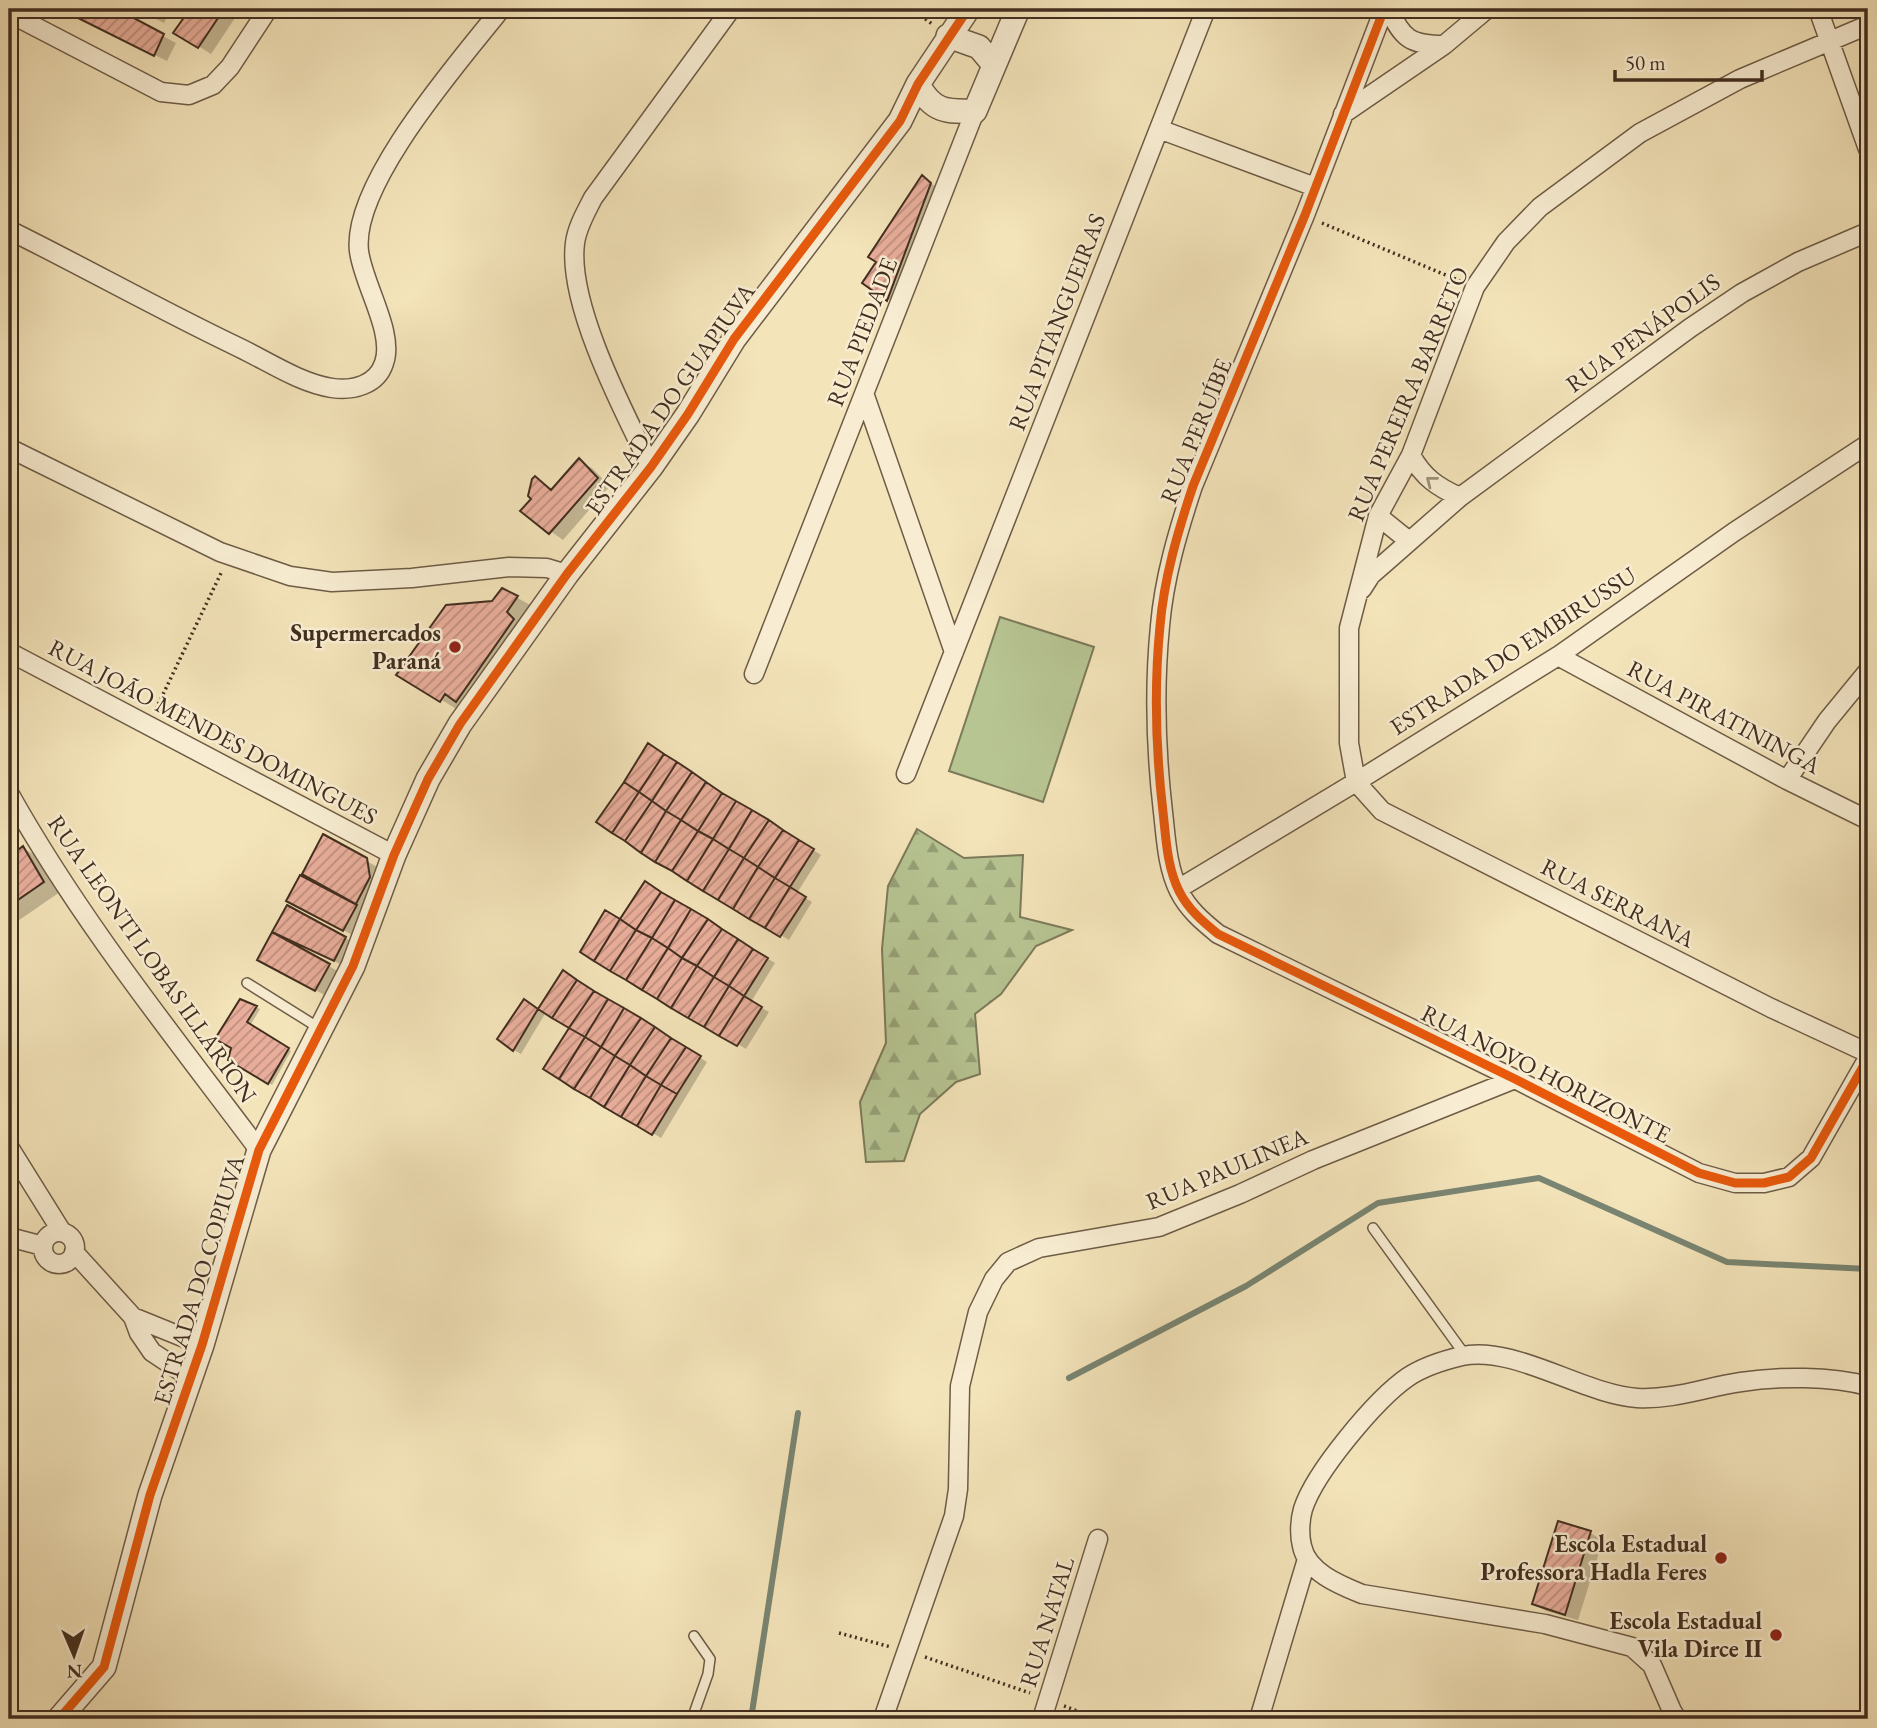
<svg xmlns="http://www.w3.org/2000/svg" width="1877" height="1728" font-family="'EB Garamond',serif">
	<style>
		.forest { fill: url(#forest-firs); stroke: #7c7a59; stroke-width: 2 }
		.pitch { fill: #b7c593; stroke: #7c7a59; stroke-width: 2 }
		.shadow { fill: #0003 }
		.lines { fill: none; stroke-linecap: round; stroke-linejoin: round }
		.stream { stroke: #798572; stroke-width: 6 }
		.building { fill: url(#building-hatch); stroke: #422e1f; stroke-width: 2 }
		.service-casing { stroke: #6e5c46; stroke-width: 12 }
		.minor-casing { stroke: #6e5c46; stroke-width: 21 }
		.tertiary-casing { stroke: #6e5c46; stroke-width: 26 }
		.path { stroke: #422e1f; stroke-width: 3.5; stroke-dasharray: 2 3.5; stroke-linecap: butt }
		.service { stroke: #f8edd2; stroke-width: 9 }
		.minor { stroke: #f8edd2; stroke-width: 18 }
		.tertiary { stroke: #f8edd2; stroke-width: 23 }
		.cycleway-casing { stroke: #f8edd2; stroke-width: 13 }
		.cycleway { stroke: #e8590c; stroke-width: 9 }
		.oneway { stroke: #9d8e78 }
		.poi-dot { fill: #8f2418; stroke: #f8edd2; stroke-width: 2.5 }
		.labels { text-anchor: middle; stroke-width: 5; stroke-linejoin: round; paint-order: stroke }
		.street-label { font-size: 24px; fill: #422e1f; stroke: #f8edd2 }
		.poi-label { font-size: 24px; font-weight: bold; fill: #422e1f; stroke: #f8edd2; text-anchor: end }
	</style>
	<defs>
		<pattern id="forest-firs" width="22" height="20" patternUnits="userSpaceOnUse" patternTransform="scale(1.75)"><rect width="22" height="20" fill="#b7c593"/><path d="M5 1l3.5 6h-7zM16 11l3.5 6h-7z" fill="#96a077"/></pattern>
		<pattern id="building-hatch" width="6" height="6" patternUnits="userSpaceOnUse" patternTransform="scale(1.75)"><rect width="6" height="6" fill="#e9ae9b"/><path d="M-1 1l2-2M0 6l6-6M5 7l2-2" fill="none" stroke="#be8e7e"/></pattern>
	</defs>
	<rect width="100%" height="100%" fill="#f4e4ba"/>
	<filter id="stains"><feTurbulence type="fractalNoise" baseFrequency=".00286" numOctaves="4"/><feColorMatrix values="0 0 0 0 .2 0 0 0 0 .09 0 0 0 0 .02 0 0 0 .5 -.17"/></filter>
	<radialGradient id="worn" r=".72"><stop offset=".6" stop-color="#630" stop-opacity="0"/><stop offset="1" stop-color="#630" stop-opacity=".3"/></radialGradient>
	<path class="forest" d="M917 829 964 858 1023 855 1020 917 1072 930 1036 946 1001 994 975 1014 980 1074 956 1082 920 1114 904 1161 866 1162 860 1102 886 1043 882 949 888 886Z"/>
	<path class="pitch" d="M1000 617 1094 647 1043 802 949 771Z"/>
	<path class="shadow" d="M82 9H113L176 43 167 61 78 17Z
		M136 9H172L164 23Z
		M192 9H241L211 54 176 32Z
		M922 177 942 191 900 306 888 299 878 261Z
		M579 461 592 468 610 486 563 540 522 511 533 499 535 478 553 490Z
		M503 590 534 607 458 710 399 674 493 603Z
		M778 827 821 855 797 893 812 902 789 940 642 851Z
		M324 837 379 868 356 937 300 907 317 884 304 874Z
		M23 848 40 858 60 892 9 927V859Z
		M645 884 775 963 751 1002 769 1012 746 1049 582 951 620 921Z
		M288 907 358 945 347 967 298 945 297 948 341 973 328 997 259 959Z
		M564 973 707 1062 661 1138 546 1069 571 1028 546 1012 521 1054 514 1050 532 1005 539 1011Z
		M241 1001 260 1009 250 1026 291 1051 272 1085 230 1059Z
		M1590 1533 1603 1540 1578 1620 1546 1611 1534 1604Z"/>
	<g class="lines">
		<path class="stream" d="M1069 1378 1246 1286 1378 1203 1539 1178 1727 1262 1868 1269
			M751 1719 798 1413"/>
	</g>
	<path class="building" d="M80 9H117L164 34 154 56 76 17Z
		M190 9H224L198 48 173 33Z
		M922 175 931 183 887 301 862 283 876 262 868 257Z
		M579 458 598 478 549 534 520 511 531 499 528 496 532 479 535 476 551 490Z
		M502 588 518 596 507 612 514 619 456 702 445 694 440 702 396 675 446 605 492 601Z
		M648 743 664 754 639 792 624 782Z
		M664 754 677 762 652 801 639 792Z
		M677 762 692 772 666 811 652 801Z
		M692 772 706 782 681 820 666 811Z
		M624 782 639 792 612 833 596 822Z
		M706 782 722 793 698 831 681 820Z
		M639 792 652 801 625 841 612 833Z
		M722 793 736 801 713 839 698 831Z
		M652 801 666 811 641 853 625 841Z
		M736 801 752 810 729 849 713 839Z
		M752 810 769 820 744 858 729 849Z
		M666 811 681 820 655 862 641 853Z
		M681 820 698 831 672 871 655 862Z
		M769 820 783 830 758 867 744 858Z
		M783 830 799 840 775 878 758 867Z
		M698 831 713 839 687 881 672 871Z
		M323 834 367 858 370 877 356 904 302 874Z
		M713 839 729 849 703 891 687 881Z
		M799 840 814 849 790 887 775 878Z
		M23 846 44 882 9 906V857Z
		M729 849 744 858 718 900 703 891Z
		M744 858 758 867 733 909 718 900Z
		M758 867 775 878 749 919 733 909Z
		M300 875 357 905 343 931 286 901Z
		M775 878 790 887 765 928 749 919Z
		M645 881 661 892 636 930 620 919Z
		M790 887 806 897 780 937 765 928Z
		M661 892 675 900 652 938 636 930Z
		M675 900 691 909 668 948 652 938Z
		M287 905 346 937 334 961 272 932Z
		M691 909 708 919 682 958 668 948Z
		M605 910 620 919 594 961 580 952Z
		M620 919 636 930 610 971 594 961Z
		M708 919 722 929 697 966 682 958Z
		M722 929 738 939 714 977 697 966Z
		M636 930 652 938 626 980 610 971Z
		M272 932 330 964 315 991 257 960Z
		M652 938 668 948 642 990 626 980Z
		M738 939 753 949 729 986 714 977Z
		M668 948 682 958 657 999 642 990Z
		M753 949 768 958 744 996 729 986Z
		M682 958 697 966 671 1008 657 999Z
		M697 966 714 977 688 1018 671 1008Z
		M563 970 577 980 552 1018 538 1009Z
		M714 977 729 986 704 1027 688 1018Z
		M577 980 594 991 569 1028 552 1018Z
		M729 986 744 996 719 1036 704 1027Z
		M594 991 608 999 585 1037 569 1028Z
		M744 996 762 1007 737 1046 719 1036Z
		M240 999 257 1006 247 1022 289 1048 268 1084 228 1060 231 1048 215 1039Z
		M524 999 538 1009 513 1051 497 1039Z
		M608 999 624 1008 601 1047 585 1037Z
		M624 1008 641 1018 615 1056 601 1047Z
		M641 1018 655 1027 630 1065 615 1056Z
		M655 1027 671 1038 646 1076 630 1065Z
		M569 1028 585 1037 559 1079 543 1069Z
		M585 1037 601 1047 574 1089 559 1079Z
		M671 1038 686 1047 661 1085 646 1076Z
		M601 1047 615 1056 590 1098 574 1089Z
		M686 1047 701 1056 677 1094 661 1085Z
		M615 1056 630 1065 604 1107 590 1098Z
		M630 1065 646 1076 621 1117 604 1107Z
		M646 1076 661 1085 637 1126 621 1117Z
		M661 1085 677 1094 652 1135 637 1126Z
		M1558 1521 1591 1531 1565 1615 1532 1604Z"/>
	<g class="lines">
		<g class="service-casing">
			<path id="service" d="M247 983 319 1028
				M1373 1228 1465 1355
				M692 1719 708 1674 710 1659 694 1636"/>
		</g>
		<g class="minor-casing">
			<path id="minor" d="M1384 9 1305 215 1193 486C1178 531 1164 578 1160 626 1154 687 1156 752 1163 812 1166 838 1167 867 1179 891 1188 909 1202 921 1218 934L1515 1079 1699 1173 1735 1183H1764L1789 1177 1811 1158 1868 1058
				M1389 9C1402 39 1411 45 1444 45
				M1818 9 1868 149
				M9 13 161 92 189 95 213 85 230 67 268 9
				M1868 25 1740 79 1640 133 1540 207 1506 242 1475 287 1411 455 1378 516 1349 628V743L1356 782 1382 811 1771 1008 1868 1053
				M1343 114 1444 45 1487 9
				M1159 129 1315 187
				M9 230C86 268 162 311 240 348 269 362 300 383 332 388 353 391 377 385 384 363 395 333 363 284 359 251 351 184 460 61 501 9
				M865 396 954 652
				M9 448 220 552 290 576 332 582 412 578 509 567 547 568 567 574
				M1411 455C1423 477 1437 487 1460 497
				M651 467C624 412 567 304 575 243 577 227 586 212 593 198L731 9
				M1378 516 1409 541
				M1362 589 1371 575 1386 562 1460 497 1690 328 1742 293 1798 262 1868 232
				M9 652 394 855
				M1558 656 1787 780 1868 820
				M754 674 975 111
				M906 774 1206 9
				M1787 780 1827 721 1868 671
				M9 793C80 920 172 1034 259 1150
				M1178 889 1356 782 1558 656 1734 532 1868 444
				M9 1147 62 1232
				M43 1248a16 16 0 1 1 32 0a16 16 0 1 1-32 0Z
				M9 1237 43 1246
				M74 1252 133 1317 139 1333 152 1352 191 1378
				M133 1317 202 1345
				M883 1719 954 1516 958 1489 960 1386 978 1312 994 1279 1008 1262 1039 1248 1159 1227 1240 1194 1313 1160 1515 1079
				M1042 1719 1098 1539
				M1259 1719 1307 1559
				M1677 1719 1672 1711 1652 1665 1632 1647 1545 1624 1362 1594C1340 1585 1307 1572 1302 1546 1299 1535 1300 1519 1303 1509 1315 1472 1376 1399 1408 1377 1423 1367 1445 1360 1462 1356 1514 1345 1583 1394 1637 1398 1674 1400 1706 1387 1741 1382 1779 1376 1831 1376 1868 1386"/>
		</g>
		<g class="tertiary-casing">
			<path id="tertiary" d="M948 36 979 47 994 65
				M918 84C932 112 947 112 975 111L1018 9
				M59 1719 104 1667 150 1495 202 1345 259 1150 353 966 394 855 428 779 460 724 567 574 651 467 688 414 734 339 900 121 918 84 968 9"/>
		</g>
		<path class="path" d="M912 9 932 24
			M1322 223 1460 281
			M156 709 222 571
			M839 1633 891 1647
			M925 1657 1030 1693
			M1064 1706 1099 1719"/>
		<use href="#service" class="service"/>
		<use href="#minor" class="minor"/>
		<use href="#tertiary" class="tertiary"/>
		<g class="cycleway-casing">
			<path id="cycleway" d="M1384 9 1305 215 1193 486C1178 531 1164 578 1160 626 1154 687 1156 752 1163 812 1166 838 1167 867 1179 891 1188 909 1202 921 1218 934L1515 1079 1699 1173 1735 1183H1764L1789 1177 1811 1158 1868 1058
				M59 1719 104 1667 150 1495 202 1345 259 1150 353 966 394 855 428 779 460 724 567 574 651 467 688 414 734 339 900 121 918 84 968 9"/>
		</g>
		<use href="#cycleway" class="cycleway"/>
	</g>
	<defs><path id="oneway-chevron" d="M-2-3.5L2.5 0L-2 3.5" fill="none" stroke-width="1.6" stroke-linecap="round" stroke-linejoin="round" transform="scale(1.75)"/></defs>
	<use class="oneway" href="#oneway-chevron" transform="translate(1431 481) rotate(-142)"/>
	<g class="poi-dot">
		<circle cx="455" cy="647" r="7"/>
		<circle cx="1721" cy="1558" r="7"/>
		<circle cx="1776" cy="1635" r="7"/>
	</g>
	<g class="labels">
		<g class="street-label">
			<text transform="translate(1057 322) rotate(-69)" y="8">RUA PITANGUEIRAS</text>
			<text transform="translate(862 332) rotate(-69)" y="8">RUA PIEDADE</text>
			<text transform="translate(1643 333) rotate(-36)" y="8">RUA PENÁPOLIS</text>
			<text transform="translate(1408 394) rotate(-67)" y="8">RUA PEREIRA BARRETO</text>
			<text transform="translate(670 399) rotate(-55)" y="8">ESTRADA DO GUAPIUVA</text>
			<text transform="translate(1196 431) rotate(-68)" y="8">RUA PERUÍBE</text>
			<text transform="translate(1513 651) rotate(-33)" y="8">ESTRADA DO EMBIRUSSU</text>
			<text transform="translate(1724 717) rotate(28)" y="8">RUA PIRATININGA</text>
			<text transform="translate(213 732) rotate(28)" y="8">RUA JOÃO MENDES DOMINGUES</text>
			<text transform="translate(1618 903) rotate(27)" y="8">RUA SERRANA</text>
			<text transform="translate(152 959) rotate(55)" y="8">RUA LEONTI LOBAS ILLARION</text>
			<text transform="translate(1546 1074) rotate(27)" y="8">RUA NOVO HORIZONTE</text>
			<text transform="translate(1227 1169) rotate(-23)" y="8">RUA PAULINEA</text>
			<text transform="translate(199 1280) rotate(-73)" y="8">ESTRADA DO COPIUVA</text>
			<text transform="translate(1047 1622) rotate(-73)" y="8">RUA NATAL</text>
		</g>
		<g class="poi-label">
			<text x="441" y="641">Supermercados<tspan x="441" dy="28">Paraná</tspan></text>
			<text x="1707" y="1552">Escola Estadual<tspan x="1707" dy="28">Professora Hadla Feres</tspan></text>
			<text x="1762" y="1629">Escola Estadual<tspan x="1762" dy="28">Vila Dirce II</tspan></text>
		</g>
	</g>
	<rect width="1877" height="1728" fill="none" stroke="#f4e4ba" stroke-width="35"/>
	<rect x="10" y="10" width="1856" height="1707" fill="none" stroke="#422e1f" stroke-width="3.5"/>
	<rect x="18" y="18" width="1842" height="1693" fill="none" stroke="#422e1f" stroke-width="2"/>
	<g transform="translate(74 1655) rotate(178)" stroke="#f8edd2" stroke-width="5" paint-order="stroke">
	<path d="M0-5L12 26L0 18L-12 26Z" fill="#422e1f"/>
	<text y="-10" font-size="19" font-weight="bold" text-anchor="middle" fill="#422e1f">N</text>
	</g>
	<path d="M1615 70v10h147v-10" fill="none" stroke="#422e1f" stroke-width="3.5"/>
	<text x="1625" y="70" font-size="21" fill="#422e1f" stroke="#f8edd2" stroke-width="5" paint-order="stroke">50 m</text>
	<rect width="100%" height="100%" filter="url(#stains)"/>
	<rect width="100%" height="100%" fill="url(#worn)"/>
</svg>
